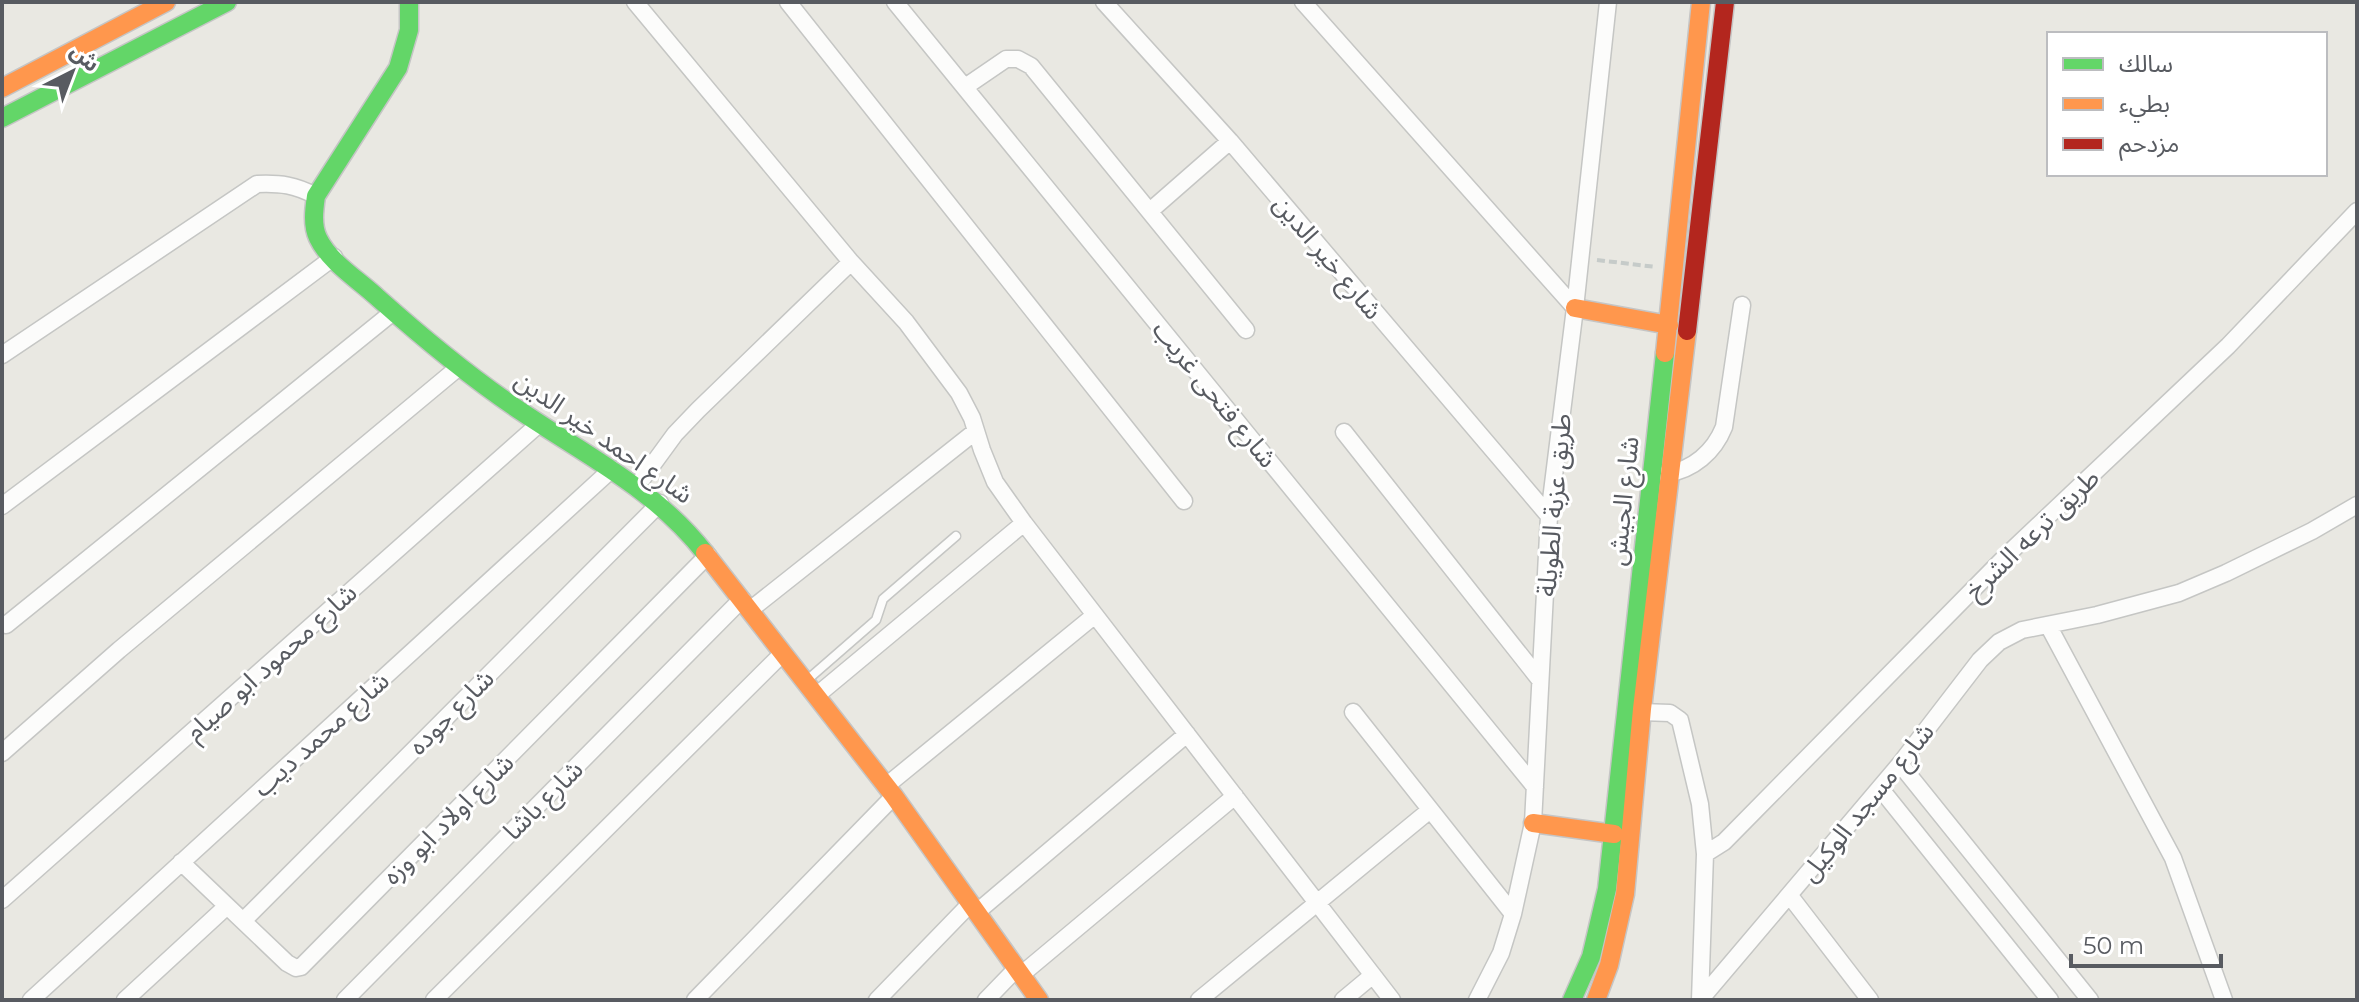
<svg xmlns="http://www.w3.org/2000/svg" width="2359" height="1002" font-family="Montserrat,'Noto Sans Arabic',sans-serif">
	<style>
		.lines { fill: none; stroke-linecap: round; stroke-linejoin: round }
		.lane-casing { stroke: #c5c6c4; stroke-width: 11 }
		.street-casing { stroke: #c5c6c4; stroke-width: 19 }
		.fast-casing { stroke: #c5c5c5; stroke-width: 21 }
		.slow-casing { stroke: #c5c5c5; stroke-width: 21 }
		.jam-casing { stroke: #c5c5c5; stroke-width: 21 }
		.path { stroke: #c6cbc9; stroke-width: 4; stroke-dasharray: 8 4; stroke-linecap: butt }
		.lane { stroke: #fcfcfb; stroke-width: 8 }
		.street { stroke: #fcfcfb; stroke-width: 16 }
		.fast { stroke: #63d668; stroke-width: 18 }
		.slow { stroke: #ff974d; stroke-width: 18 }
		.jam { stroke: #b3261e; stroke-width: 18 }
		.labels { text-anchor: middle; stroke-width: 6; stroke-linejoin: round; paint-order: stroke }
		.street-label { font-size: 26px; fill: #585b61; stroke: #fff }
	</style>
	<rect width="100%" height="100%" fill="#e9e8e2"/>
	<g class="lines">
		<g class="lane-casing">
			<path id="lane" d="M806 681 876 620 883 599 956 536"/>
		</g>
		<g class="street-casing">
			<path id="street" d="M635 2 851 262 906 322 959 393 972 418 982 450 995 482 1024 523 1392 1000
				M788 2 1184 501
				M895 2 1535 787
				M1104 2 1230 141 1549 516
				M1303 2 1575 308
				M965 87 1006 59H1018L1031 66 1246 330
				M1150 211 1230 141
				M2 355 257 184C281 183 295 185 316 196
				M1344 432 1540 680
				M1666 474C1693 470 1714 452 1724 427L1742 305
				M637 486 675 434 698 410 851 262
				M2 506 334 257
				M750 610 976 431
				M6 625 393 312
				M2048 625 2173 858 2224 1000
				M816 696 1024 523
				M1353 712 1513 914
				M1641 712 1670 713 1680 720 1700 804 1705 854 1700 1000
				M2 753 119 650 459 367
				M1900 764 2090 1000
				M886 786 1095 615
				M1880 788 2050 1000
				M1705 854 1724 842 2009 553 2228 346 2357 211
				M181 862 287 963 296 968 301 967 708 555
				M1790 896 1870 1000
				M2 900 539 424
				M977 912 1187 734
				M243 921 660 503
				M1022 974 1235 796
				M31 1000 612 469
				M125 1000 227 906
				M345 1000 742 599
				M434 1000 783 653
				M695 1000 894 796
				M877 1000 971 903
				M986 1000 1017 968
				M1199 1000 1430 810
				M1343 1000 1373 975
				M1477 1000 1501 953 1513 914 1533 823 1549 516 1575 308 1608 2
				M1700 1000 1900 764 1980 660 1999 642 2022 630 2097 615 2179 593 2226 573 2312 531 2357 505"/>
		</g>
		<g class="fast-casing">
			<path id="fast" d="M409 2V30L398 68 316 196C314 210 312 225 318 238 330 263 359 280 378 298 424 339 471 378 522 412 587 456 656 490 705 553
				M2 118 227 2
				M1572 1000 1591 957 1607 889 1665 353"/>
		</g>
		<g class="slow-casing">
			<path id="slow" d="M2 88 166 2
				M1575 308 1669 325
				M1665 353 1701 2
				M705 553 894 796 1039 1000
				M1533 823 1614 834
				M1596 1000 1609 965 1625 894 1642 709 1687 331"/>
		</g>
		<g class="jam-casing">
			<path id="jam" d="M1687 331 1725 2"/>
		</g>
		<path class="path" d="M1597 260 1656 267"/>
		<use href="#lane" class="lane"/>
		<use href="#street" class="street"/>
		<use href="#fast" class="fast"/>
		<use href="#slow" class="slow"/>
		<use href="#jam" class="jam"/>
	</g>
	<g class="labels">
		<g class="street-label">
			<text transform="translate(1328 257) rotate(50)" y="9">شارع خير الدين</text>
			<text transform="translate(1215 394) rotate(51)" y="9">شارع فتحى غريب</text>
			<text transform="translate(604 437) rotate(35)" y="9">شارع احمد خير الدين</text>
			<text transform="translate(1623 501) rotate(-84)" y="9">شارع الجيش</text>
			<text transform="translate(1554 505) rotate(-85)" y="9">طريق عزبة الطويلة</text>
			<text transform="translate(2032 534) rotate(-44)" y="9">طريق ترعه الشرخ</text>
			<text transform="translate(271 662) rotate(-42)" y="9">شارع محمود ابو صيام</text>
			<text transform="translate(451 712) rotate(-45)" y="9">شارع جوده</text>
			<text transform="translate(321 734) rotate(-42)" y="9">شارع محمد ديب</text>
			<text transform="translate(543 800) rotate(-45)" y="9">شارع باشا</text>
			<text transform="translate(1867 802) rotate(-51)" y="9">شارع مسجد الوكيل</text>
			<text transform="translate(448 819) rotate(-45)" y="9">شارع اولاد ابو وزه</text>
		</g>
	</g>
	<rect width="2359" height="1002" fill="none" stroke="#585b61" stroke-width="8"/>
	<rect x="2047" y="32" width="280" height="144" fill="#ffffff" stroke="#bcbdc0" stroke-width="2"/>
	<rect x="2063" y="58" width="40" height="12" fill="#63d668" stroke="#bcbdc0" stroke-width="2"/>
	<text x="2119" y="72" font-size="24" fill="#585b61">سالك</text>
	<rect x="2063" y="98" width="40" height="12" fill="#ff974d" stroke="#bcbdc0" stroke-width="2"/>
	<text x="2119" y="112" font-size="24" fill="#585b61">بطيء</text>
	<rect x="2063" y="138" width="40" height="12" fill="#b3261e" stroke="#bcbdc0" stroke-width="2"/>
	<text x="2119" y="152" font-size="24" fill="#585b61">مزدحم</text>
	<g transform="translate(72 72) rotate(42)" stroke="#ffffff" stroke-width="6" paint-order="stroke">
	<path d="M0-6L14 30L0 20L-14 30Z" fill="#585b61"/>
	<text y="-12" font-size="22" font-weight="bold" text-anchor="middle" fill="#585b61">ش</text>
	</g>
	<path d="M2071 954v12h150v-12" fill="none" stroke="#585b61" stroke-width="4"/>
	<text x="2083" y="954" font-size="24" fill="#585b61" stroke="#ffffff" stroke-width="6" paint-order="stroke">50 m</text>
</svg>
